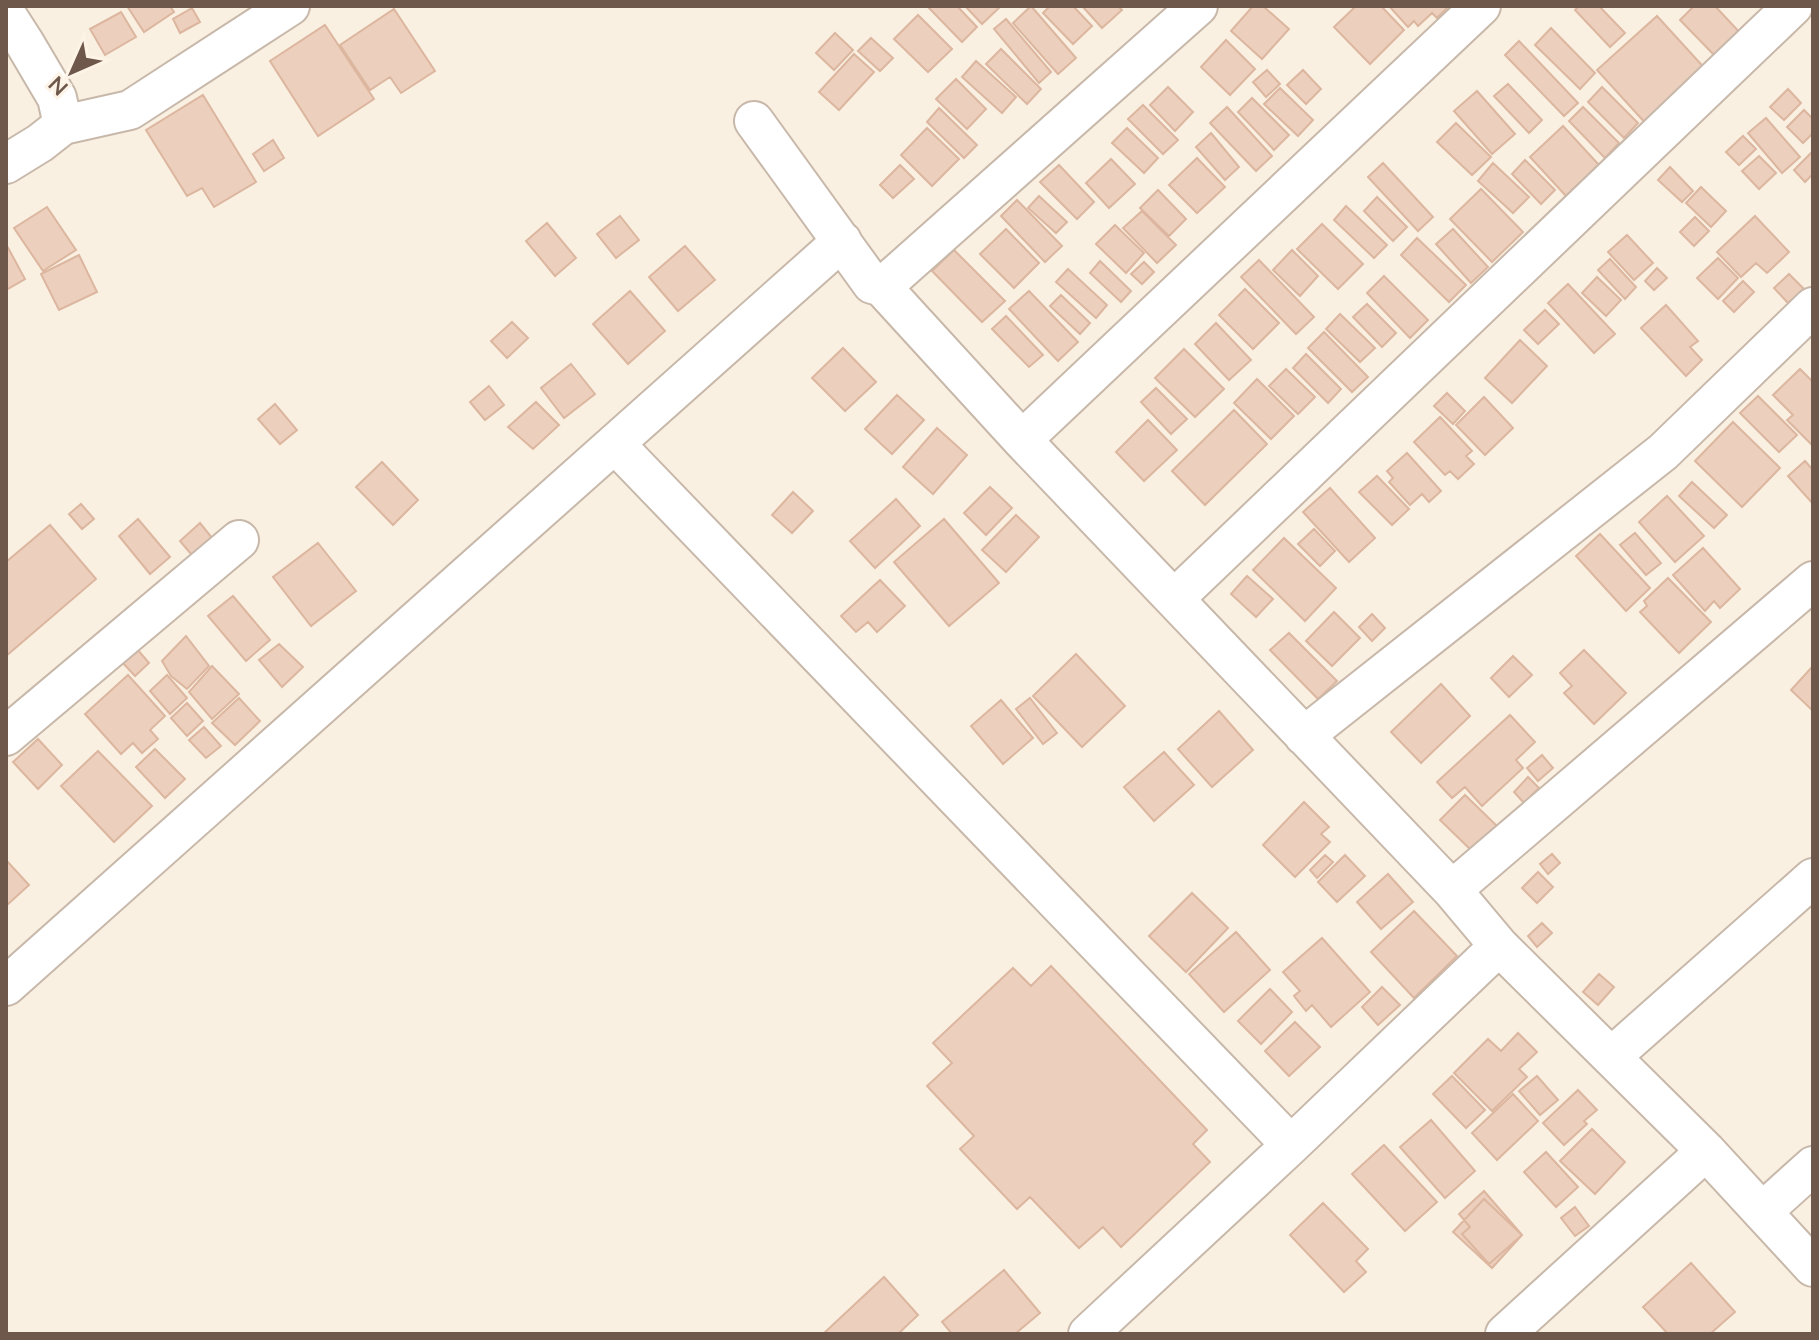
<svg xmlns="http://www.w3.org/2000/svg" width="1819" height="1340" font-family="Mulish,sans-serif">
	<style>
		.building { fill: #eccfbd; stroke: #dcb69f; stroke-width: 2 }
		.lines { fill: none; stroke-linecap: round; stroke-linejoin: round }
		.minor-casing { stroke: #c8b8aa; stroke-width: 42 }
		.minor { stroke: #fff; stroke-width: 38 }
	</style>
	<rect width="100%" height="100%" fill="#f9f0e2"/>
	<path class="building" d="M127 6H170L174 12 144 32Z
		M927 6H957L977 27 962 42Z
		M965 6H1001L982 24Z
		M1031 6 1076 58 1058 74 1013 23Z
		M1050 6H1073L1092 26 1073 44 1043 13Z
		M1082 6H1118L1122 10 1102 28Z
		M1253 6H1263L1289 29 1262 59 1231 31Z
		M1356 6H1381L1404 30 1370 64 1334 27Z
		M1389 6H1449L1437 18 1432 13 1418 26 1414 21 1408 27Z
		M1579 6H1599L1625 33 1610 47 1575 10Z
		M1694 6H1715L1743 36 1718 59 1680 20Z
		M192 8 200 22 180 33 173 19Z
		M394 9 435 71 401 93 390 77 370 90 340 45Z
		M121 12 136 37 105 55 90 29Z
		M918 15 952 49 928 72 894 39Z
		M1657 16 1709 73 1649 127 1597 70Z
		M1006 19 1051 72 1039 83 994 29Z
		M325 25 374 99 318 136 270 61Z
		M1551 28 1595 73 1580 89 1535 45Z
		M835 33 853 50 834 70 816 53Z
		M871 38 893 58 880 71 858 51Z
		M1226 40 1255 69 1230 95 1201 67Z
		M1519 41 1578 103 1564 116 1505 55Z
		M1001 49 1041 89 1027 104 986 64Z
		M854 54 874 72 839 110 819 92Z
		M976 61 1016 97 1002 113 962 77Z
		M1267 70 1280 84 1266 97 1253 82Z
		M1303 70 1321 89 1306 104 1287 85Z
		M956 79 986 109 967 129 936 99Z
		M1508 84 1542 120 1529 133 1494 96Z
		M1168 87 1193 112 1175 131 1150 105Z
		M1602 87 1638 123 1624 138 1588 102Z
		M1280 88 1313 120 1298 136 1264 104Z
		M1788 89 1801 103 1784 120 1770 107Z
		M1477 91 1515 134 1492 154 1454 111Z
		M203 95 256 182 214 207 202 188 187 196 146 130Z
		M1252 98 1289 135 1274 150 1238 112Z
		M1143 105 1178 140 1163 154 1128 119Z
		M1227 107 1272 156 1256 171 1210 123Z
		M1583 107 1619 143 1605 158 1569 121Z
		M939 108 977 145 964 158 927 122Z
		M1804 110 1813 119V133L1803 143 1787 127Z
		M1766 118 1800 157 1782 173 1748 133Z
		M1456 123 1491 157 1472 175 1437 142Z
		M1563 126 1599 165 1566 196 1530 157Z
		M927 128 959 159 932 186 901 155Z
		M1127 128 1158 158 1144 173 1112 143Z
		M1211 133 1239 167 1225 180 1196 147Z
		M1743 136 1756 149 1739 165 1726 152Z
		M273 140 284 158 264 171 253 154Z
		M1813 151V174L1805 182 1794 170Z
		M1759 156 1776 173 1759 189 1742 171Z
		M1197 158 1225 187 1197 213 1169 185Z
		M1111 159 1135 184 1109 208 1086 183Z
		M1525 160 1555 190 1541 204 1512 174Z
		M1383 163 1433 217 1418 231 1368 177Z
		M1493 163 1529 197 1513 213 1478 181Z
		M900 165 914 179 893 198 880 185Z
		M1059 165 1094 202 1077 219 1040 182Z
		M1670 167 1693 191 1682 202 1658 180Z
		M1701 187 1726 211 1711 227 1686 203Z
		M1481 189 1523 232 1492 262 1450 219Z
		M1158 190 1186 219 1169 236 1140 208Z
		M1039 196 1067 222 1056 233 1028 208Z
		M1377 197 1407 227 1393 241 1364 211Z
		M1017 200 1062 246 1045 262 1001 216Z
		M1346 206 1387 245 1374 258 1334 220Z
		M47 207 76 250 43 271 14 228Z
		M1142 211 1176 245 1157 263 1123 228Z
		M620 216 639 240 616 258 597 234Z
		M1755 216 1789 252 1767 273 1756 263 1741 277 1717 252Z
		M1695 217 1709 231 1694 246 1680 232Z
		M547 223 576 258 555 276 526 241Z
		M1322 224 1363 264 1338 289 1297 249Z
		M1115 225 1144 253 1126 273 1096 244Z
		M1006 229 1039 263 1014 288 980 254Z
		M1453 229 1488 267 1471 283 1436 244Z
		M1627 235 1653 263 1634 280 1608 252Z
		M1417 238 1466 285 1449 302 1401 255Z
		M6 244 25 279 6 290Z
		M685 246 715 280 678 311 649 277Z
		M954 250 1005 301 982 322 932 271Z
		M1292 250 1318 276 1300 296 1273 270Z
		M79 255 97 292 59 310 41 274Z
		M1718 258 1738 278 1718 299 1697 278Z
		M1610 259 1636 287 1625 299 1598 270Z
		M1259 260 1314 317 1296 334 1241 277Z
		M1100 261 1131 291 1121 302 1090 273Z
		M1144 262 1154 272 1142 284 1131 274Z
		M1657 268 1667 278 1654 290 1645 281Z
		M1068 269 1107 305 1096 318 1056 282Z
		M1789 274 1804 289 1788 303 1774 288Z
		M1384 276 1428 320 1410 338 1367 293Z
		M1597 277 1621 300 1606 316 1582 293Z
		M1743 281 1754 292 1734 312 1723 301Z
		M1568 284 1615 334 1594 353 1548 303Z
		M1245 289 1279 323 1253 349 1219 315Z
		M630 291 665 331 628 364 593 324Z
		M1029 291 1078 342 1058 361 1009 309Z
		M1061 295 1090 323 1080 334 1050 306Z
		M1367 304 1396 333 1382 347 1353 317Z
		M1666 305 1698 341 1690 347 1702 360 1686 376 1641 328Z
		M1545 310 1559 324 1538 344 1524 330Z
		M1340 314 1375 348 1360 362 1326 329Z
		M1006 316 1043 355 1029 367 992 329Z
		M512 322 528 338 507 358 491 341Z
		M1216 323 1251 360 1229 380 1195 344Z
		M1324 332 1368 377 1352 392 1308 348Z
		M1520 340 1547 366 1512 403 1485 378Z
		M843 348 876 382 845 411 812 378Z
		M1184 349 1224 389 1195 417 1155 378Z
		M1306 354 1341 389 1328 403 1293 368Z
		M571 364 595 394 564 418 541 388Z
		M1286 369 1315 397 1298 414 1269 386Z
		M1800 369 1813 382V446L1787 420 1793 415 1773 395Z
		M1257 379 1294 416 1271 439 1234 403Z
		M489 386 504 405 485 420 470 402Z
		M1156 388 1187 419 1171 434 1141 402Z
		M1447 393 1465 411 1453 424 1434 406Z
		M897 395 924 420 892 454 865 429Z
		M1758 396 1797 435 1779 452 1740 413Z
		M1484 397 1513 428 1485 455 1456 425Z
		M536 402 559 425 533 449 508 427Z
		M275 404 297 430 280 444 258 419Z
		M1234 410 1267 444 1205 505 1172 471Z
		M1440 417 1472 451 1466 456 1474 464 1458 479 1450 471 1445 475 1414 442Z
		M1148 420 1177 450 1144 481 1116 452Z
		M1733 422 1780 468 1742 507 1695 461Z
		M937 428 967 455 933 494 903 467Z
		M1407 453 1441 491 1429 502 1422 494 1410 505 1389 482 1393 478 1387 471Z
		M1805 461 1813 470V504L1788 476Z
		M382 462 418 500 393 525 356 487Z
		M1377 476 1409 509 1392 525 1359 492Z
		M1692 482 1727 515 1714 528 1679 496Z
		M990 487 1012 508 986 535 964 513Z
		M1330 488 1375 538 1349 562 1303 512Z
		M793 492 813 511 792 533 772 515Z
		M1667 496 1704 536 1675 562 1639 522Z
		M896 499 920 526 875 568 850 541Z
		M81 504 94 519 82 529 69 514Z
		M1016 515 1039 537 1006 572 982 550Z
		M138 519 170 557 150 574 119 536Z
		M944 519 999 583 949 626 894 562Z
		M200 523 217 544 197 561 180 541Z
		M50 525 96 579 6 656V562Z
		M1314 529 1335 551 1320 566 1298 544Z
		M1635 533 1661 563 1646 575 1620 545Z
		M1600 534 1650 588 1626 611 1576 556Z
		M1284 538 1336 588 1305 621 1253 570Z
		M318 543 356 591 311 626 273 577Z
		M1703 548 1740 589 1720 608 1714 601 1705 611 1673 575Z
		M1247 576 1273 599 1256 617 1231 594Z
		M1668 578 1711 622 1679 653 1640 612 1647 606 1644 601Z
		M880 580 905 606 877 632 868 622 856 632 841 616Z
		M233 596 270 640 246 661 208 616Z
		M1334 612 1360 638 1332 666 1306 641Z
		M1372 614 1385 628 1372 641 1359 627Z
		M1289 633 1337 681 1318 699 1270 650Z
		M186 636 209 666 187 689 171 676 162 661Z
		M279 644 303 667 282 687 259 660Z
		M137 649 149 663 135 676 122 662Z
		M1584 650 1626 693 1594 724 1564 693 1572 686 1560 673Z
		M1076 654 1125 706 1082 747 1033 696Z
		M1513 656 1532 675 1509 697 1491 678Z
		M212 666 239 694 212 719 189 692Z
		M1812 667H1813V711L1791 690Z
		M128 675 165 716 150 730 158 739 142 753 133 743 121 754 85 714Z
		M167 675 187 698 170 714 150 691Z
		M1441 684 1470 716 1421 763 1391 732Z
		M239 698 260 721 235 745 212 723Z
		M1030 698 1057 733 1043 744 1016 709Z
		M1001 700 1033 738 1003 764 971 726Z
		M187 703 203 721 187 736 171 718Z
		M1219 711 1253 750 1212 787 1178 749Z
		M1510 715 1535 742 1516 760 1523 768 1482 806 1465 787 1452 798 1437 782Z
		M204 727 221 746 206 758 189 740Z
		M38 739 62 765 38 789 13 762Z
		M155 749 185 779 165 798 136 767Z
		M98 751 152 806 114 842 61 786Z
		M1164 752 1194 785 1154 821 1124 787Z
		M1542 755 1553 768 1538 781 1527 768Z
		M1528 777 1539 788 1524 803 1514 792Z
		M1465 795 1497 826 1472 851 1440 820Z
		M1304 802 1329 827 1321 834 1330 842 1295 877 1263 845Z
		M1552 854 1560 863 1548 874 1540 864Z
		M1325 855 1333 862 1317 878 1310 870Z
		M1345 855 1365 876 1337 902 1318 882Z
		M6 860 29 885 6 906Z
		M1538 872 1553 887 1537 903 1522 888Z
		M1388 874 1413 902 1381 929 1357 902Z
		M1192 893 1228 928 1186 972 1149 936Z
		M1414 911 1457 956 1414 998 1371 952Z
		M1542 923 1552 933 1537 947 1528 936Z
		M1236 932 1270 970 1224 1012 1189 974Z
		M1322 938 1370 992 1331 1027 1312 1005 1306 1011 1294 996 1300 991 1283 972Z
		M1051 966 1207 1130 1193 1144 1210 1162 1121 1247 1103 1227 1079 1248 1030 1197 1017 1209 960 1149 974 1136 927 1086 952 1063 933 1043 1013 968 1031 986Z
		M1599 974 1614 987 1598 1005 1583 992Z
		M1382 987 1400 1005 1378 1025 1362 1007Z
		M1270 989 1292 1012 1261 1044 1238 1021Z
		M1295 1022 1320 1047 1289 1076 1265 1051Z
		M1518 1033 1537 1052 1519 1069 1527 1077 1492 1111 1454 1073 1488 1039 1501 1051Z
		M1452 1076 1485 1110 1466 1128 1433 1094Z
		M1537 1076 1558 1100 1540 1115 1519 1091Z
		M1578 1090 1597 1110 1584 1121 1587 1124 1564 1145 1543 1123Z
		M1513 1094 1538 1121 1497 1160 1472 1133Z
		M1431 1120 1475 1171 1445 1198 1400 1147Z
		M1592 1129 1625 1162 1595 1194 1560 1161Z
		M1384 1145 1437 1202 1405 1231 1352 1174Z
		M1546 1152 1578 1187 1556 1207 1524 1172Z
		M1484 1191 1522 1235 1489 1264 1462 1234 1470 1227 1459 1214Z
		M1484 1199 1522 1235 1492 1268 1453 1232Z
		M1323 1203 1368 1249 1356 1261 1366 1272 1344 1292 1290 1235Z
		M1575 1207 1589 1226 1575 1236 1561 1218Z
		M1691 1263 1735 1312 1710 1334H1668L1643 1307Z
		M1004 1270 1040 1313 1015 1334H952L942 1322Z
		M884 1277 918 1315 898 1334H823Z"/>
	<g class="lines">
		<g class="minor-casing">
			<path id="minor" d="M6 14 24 42 57 98 63 125 40 143 6 164
				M754 121 872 284 882 287 1022 440 1452 890 1499 946 1706 1151 1813 1267
				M63 125 130 110 290 6
				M882 287 1198 6
				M1022 440 1481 6
				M615 444 1291 1145
				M1174 599 1793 6
				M6 736 239 540
				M1304 736 1663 452 1813 307
				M1452 890 1813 581
				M6 986 842 241
				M1611 1057 1813 878
				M1762 1212 1813 1166
				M1088 1334 1291 1145 1499 946
				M1505 1334 1706 1151"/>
		</g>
		<use href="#minor" class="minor"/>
	</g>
	<rect width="1819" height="1340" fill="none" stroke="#6e584b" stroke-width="16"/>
	<g transform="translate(72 72) rotate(225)" stroke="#fdf4e7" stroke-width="6" paint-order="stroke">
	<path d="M0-6L14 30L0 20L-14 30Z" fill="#6e584b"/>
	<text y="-12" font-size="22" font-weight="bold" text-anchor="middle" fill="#6e584b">N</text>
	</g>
</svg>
